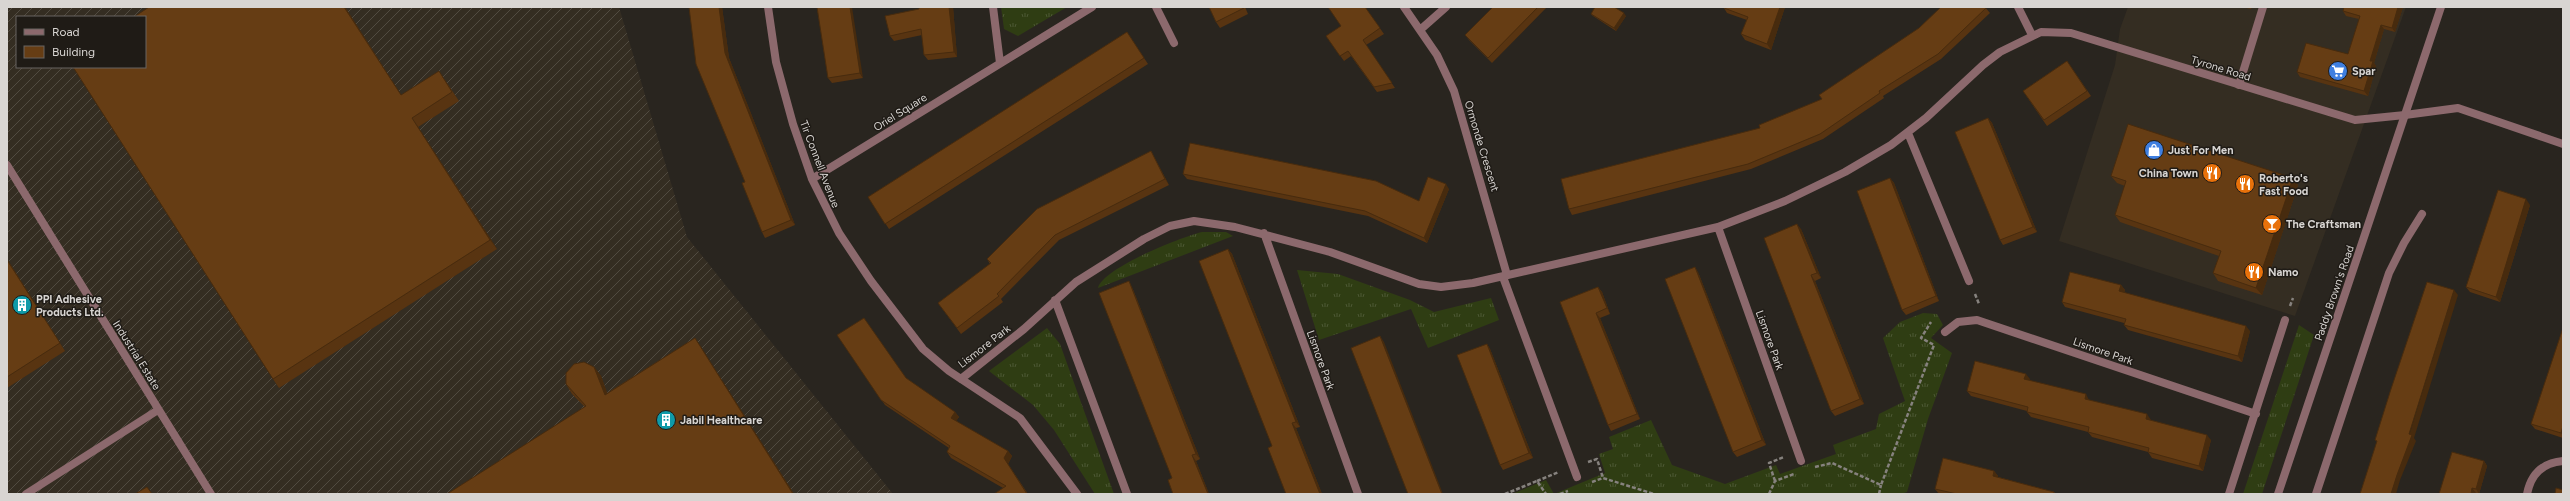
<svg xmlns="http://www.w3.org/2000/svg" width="2570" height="501" font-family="Figtree,sans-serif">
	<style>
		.built { fill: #342d22 }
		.industrial { fill: url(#industrial-furrows); fill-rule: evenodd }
		.grass { fill: url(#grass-tufts) }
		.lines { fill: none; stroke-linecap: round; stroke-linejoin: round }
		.path { stroke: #86827e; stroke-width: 2.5; stroke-dasharray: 4 2; stroke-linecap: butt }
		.service { stroke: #8c696d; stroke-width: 8 }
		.minor { stroke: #8c696d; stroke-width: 8 }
		.tertiary { stroke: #8c696d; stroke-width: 8 }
		.wall { fill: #583411 }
		.shaded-wall { fill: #472b0e }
		.building { fill: #663d14; stroke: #472b0e }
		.labels { text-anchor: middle; stroke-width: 3; stroke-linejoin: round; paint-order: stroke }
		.street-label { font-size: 11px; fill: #d8d5d2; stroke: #1f1b16 }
		.poi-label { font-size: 11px; font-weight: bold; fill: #d8d5d2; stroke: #1f1b16; text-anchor: start }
	</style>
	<defs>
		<pattern id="industrial-furrows" width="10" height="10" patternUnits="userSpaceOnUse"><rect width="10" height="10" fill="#342d22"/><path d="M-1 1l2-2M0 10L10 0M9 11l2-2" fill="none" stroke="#514b41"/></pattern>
		<pattern id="grass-tufts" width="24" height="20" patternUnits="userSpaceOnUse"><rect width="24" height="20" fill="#2f3d13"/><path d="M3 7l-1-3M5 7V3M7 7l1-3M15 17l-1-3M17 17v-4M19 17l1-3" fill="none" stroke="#4c5834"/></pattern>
	</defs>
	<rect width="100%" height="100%" fill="#29251f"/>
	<path class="built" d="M2128 7H2406L2295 316 2059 241 2115 65 2120 29Z"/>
	<path class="industrial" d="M7 7H619L687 237 893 494H7ZM17 17H145V67H17Z"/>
	<path class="grass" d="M1001 7H1067L1018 36 1004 29Z
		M1202 232H1226L1233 236 1098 288C1103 268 1181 237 1202 232Z
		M1297 270 1338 274 1410 300 1434 312 1491 298 1499 320 1428 348 1411 309 1319 340Z
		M1923 313 1937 314 1943 325 1931 338 1952 353 1928 419 1907 492 1901 494H1512L1546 480 1554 494 1605 473 1599 454 1613 449 1609 437 1651 420 1672 465 1725 484 1776 465 1780 474 1836 454 1833 445 1876 429 1879 414 1905 401 1883 338 1900 322Z
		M2299 325 2314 335 2262 494H2243Z
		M1047 328 1060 344 1114 494H1095L1054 430 1033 405 989 371Z"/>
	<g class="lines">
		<path class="path" d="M1975 294 1979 304
			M2290 306 2293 298
			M1588 462 1597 459 1603 478
			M1815 467 1832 463 1881 485 1934 345 1921 338 1931 322
			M1537 481 1559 472
			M1775 481 1769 463 1784 457
			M1592 482 1603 478 1654 494
			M1505 494 1537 481 1546 494
			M1560 494 1568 491
			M1769 494 1775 481 1794 474
			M1879 494 1881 485"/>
		<path class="service" d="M2239 85 2263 7
			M2405 115 2458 108 2563 144
			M7 165 211 494
			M26 494 158 410"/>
		<path class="minor" d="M768 7 776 62 793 124 812 179 839 233 871 281 923 349 949 371 1020 418 1077 494
			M993 7 1000 63
			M1156 7 1174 43
			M1404 7 1437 55 1454 91 1507 275
			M2018 7 2032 35
			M1420 30 1446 7
			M1908 133 1969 281
			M812 179 1092 7
			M1718 227 1801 461
			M1264 233 1358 494
			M1503 277 1577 477
			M1055 300 1127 494
			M1945 332 1958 322 1977 320 2256 414
			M961 379 1024 329 1076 282 1144 239 1170 226 1194 221 1235 227 1330 252 1419 284 1441 287 1473 283 1718 227 1785 201 1845 172 1891 145 1926 118 1983 65 2000 52 2041 32 2071 33 2355 120 2405 115
			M2229 494 2285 320
			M2316 494 2389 273 2404 243 2422 214
			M2527 494C2531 474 2542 463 2563 461"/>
		<path class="tertiary" d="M2278 494 2441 7"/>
	</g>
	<path class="wall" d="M149 7H345L401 95 445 80 459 101 418 127 497 249 279 388 273 379Z
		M689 7H722L729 58 795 225 765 238 762 232 745 182Z
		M817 7 863 78 832 83 828 78Z
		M919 7H953L957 57 928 60 924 55 922 35 894 41 890 36 919 9Z
		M1245 7 1248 14 1220 28 1216 22Z
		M1365 7 1384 34 1366 45 1395 88 1377 92 1351 56 1344 61 1326 36 1341 26Z
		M1493 7H1547L1492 63 1469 40 1465 35Z
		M1785 7 1771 50 1745 40 1741 34 1747 20 1727 13 1724 8Z
		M1985 7 1990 13 1941 59 1883 96 1884 98 1823 139 1751 169 1572 215 1569 209 1760 128 1822 99Z
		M2242 7H2252L2251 9Z
		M2344 7H2403L2395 32 2384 29 2374 63 2376 66 2368 96 2300 77 2297 72 2348 54 2359 19 2346 16 2343 11Z
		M1591 14 1626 16 1616 31 1593 16Z
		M1127 32 1148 64 889 229 868 197Z
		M2067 61 2091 96 2047 126 2023 91Z
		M1988 118 1992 123 2037 232 2003 245 2000 240Z
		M1151 151 1154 157 1169 185 1059 240 1001 299 1003 302 961 334 938 303 990 264 987 259Z
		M1183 174 1419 201 1449 189 1427 243 1368 216 1187 179Z
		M2111 176 2293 178 2298 185 2262 295 2218 281 2213 273 2219 256 2120 222 2115 215 2125 186 2117 183Z
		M1890 178 1894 183 1939 301 1906 315 1902 310Z
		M2530 205 2500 302 2470 292 2466 287Z
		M1801 229 1821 278 1815 281 1864 404 1835 416 1831 411Z
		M1228 249 1232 254 1300 427 1296 428 1322 494H1286L1272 446Z
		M7 259 65 351 7 388Z
		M1698 272 1766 445 1737 457 1733 452Z
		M2121 285 2125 290 2124 293 2250 331 2242 362 2128 330 2124 325V323L2065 307 2062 302Z
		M1132 287 1200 459 1196 461 1209 494H1173L1172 478Z
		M1598 287 1602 292 1610 314 1600 318 1640 419 1611 431 1608 425 1560 302Z
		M2563 328V438L2535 429 2531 424Z
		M837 335 955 412 959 417 956 421 1008 451 1012 456 1008 464 1028 494 1003 488 951 458 947 452 949 448 885 405Z
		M695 338 794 494H447L585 407 572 394 566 384 594 367 601 376 607 393Z
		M1487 344 1490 349 1533 458 1503 470 1500 465Z
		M2030 379 2029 380 2151 420 2150 421 2211 440 2203 471 2152 458 2148 452 2092 437 2088 432 2031 417 2027 412V411L1971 396 1967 391Z
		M2484 461 2487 466 2479 494 2476 493 2439 494Z
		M1994 471 1998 476V477L2054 492 2056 494H1939L1935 489Z"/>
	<path class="shaded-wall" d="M344 7H345L407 105 401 95Z
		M719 7H722L729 58 795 225 791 220 725 53Z
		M850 7H852L863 78 860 73Z
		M949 7H953L957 57 954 52Z
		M1780 7H1785L1771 50 1767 44Z
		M2398 7H2403L2395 32 2392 28Z
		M1624 13 1626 16 1616 31 1614 28Z
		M2381 25 2384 29 2374 63 2376 66 2368 96 2364 91 2370 61Z
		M412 118 418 127 497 249 490 240Z
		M1988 118 1992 123 2037 232 2033 227Z
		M1151 151 1154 157 1169 185 1165 179Z
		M1890 178 1894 183 1939 301 1936 296Z
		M2293 178 2298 185 2262 295 2256 288Z
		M1446 184 1449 189 1427 243 1424 238Z
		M2526 199 2530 205 2500 302 2496 297Z
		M1797 224 1801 229 1821 278 1817 273Z
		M1228 249 1232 254 1300 427 1296 422Z
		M7 259 65 351 7 260Z
		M1695 267 1698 272 1766 445 1762 440Z
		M1811 275 1815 281 1864 404 1860 399Z
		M1129 281 1132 287 1200 459 1196 454Z
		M2121 285 2125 290 2123 297 2119 291Z
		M1598 287 1602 292 1610 314 1607 308Z
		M2454 290 2458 295 2414 438 2416 441 2400 480 2396 494H2391Z
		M1596 313 1600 318 1640 419 1637 414Z
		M2246 326 2250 331 2242 362 2238 356Z
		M1380 336 1384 342 1443 494H1442Z
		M695 338 701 347 794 494H793Z
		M1487 344 1490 349 1533 458 1529 453Z
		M594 367 601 376 611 404 605 395Z
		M2026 374 2030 379 2028 384 2024 379Z
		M2086 394 2089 400 2085 399Z
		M955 412 959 417 954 424 951 418Z
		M2147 414 2151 420 2149 425 2146 419Z
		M1292 423 1296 428 1322 494H1320Z
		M2563 426V436L2561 433Z
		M2207 435 2211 440 2203 471 2199 466Z
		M1008 451 1012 456 1008 464 1004 458Z
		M1192 455 1196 461 1209 494H1208Z
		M2484 461 2487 466 2479 494 2476 489Z
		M1994 471 1998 476 1997 481 1993 476Z
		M2472 488 2476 493V494H2471Z"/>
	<path class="building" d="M149 7H344L401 95 439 71 452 92 412 118 490 240 273 379 73 67H145V17H134Z
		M689 7H719L725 53 791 220 762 232 742 183 745 182 696 64Z
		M817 7H850L860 73 828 78Z
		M919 7H949L954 52 924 55 921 29 890 36 885 16 919 9Z
		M1209 7H1244V8L1216 22Z
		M1328 7H1365L1380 28 1363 40 1392 83 1374 87 1348 51 1340 56 1326 36 1341 26Z
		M1493 7H1538L1488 58 1465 35Z
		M1595 7H1614L1624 13 1614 28 1591 14Z
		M1724 7H1780L1767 44 1741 34 1748 17 1724 8Z
		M1941 7H1985L1986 8 1938 54 1879 91 1880 93 1820 134 1748 164 1569 209 1561 179 1760 128 1759 125 1822 99 1819 95 1919 28Z
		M2344 7H2398L2392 28 2381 25 2370 61H2373L2364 91 2297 72 2306 43 2348 54 2360 16 2343 11Z
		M1127 32 1144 58 885 224 868 197Z
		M2067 61 2087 91 2044 120 2023 91Z
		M1988 118 2033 227 2000 240 1955 132Z
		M2128 124 2293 178 2256 288 2213 273 2221 251 2115 215 2126 181 2111 176Z
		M1190 143 1376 181 1419 201 1428 177 1446 184 1424 238 1365 211 1183 174Z
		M1151 151 1165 179 1055 235 997 294 999 296 957 328 938 303 991 263 987 259 1037 209Z
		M1890 178 1936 296 1902 310 1857 191Z
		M2498 190 2526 199 2496 297 2466 287Z
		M1797 224 1817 273 1811 275 1860 399 1831 411 1764 238Z
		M1228 249 1296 422 1292 423 1320 494H1286L1268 448 1272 446 1199 261Z
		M7 260 60 343 7 377Z
		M1695 267 1762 440 1733 452 1665 279Z
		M2070 272 2121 285 2119 291 2246 326 2238 356 2124 325 2126 319 2062 302Z
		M1129 281 1196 454 1192 455 1208 494H1173L1168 480 1172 478 1099 293Z
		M2427 282 2454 290 2409 434 2412 435 2397 475 2391 494H2360L2377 441 2375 440 2391 389Z
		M1598 287 1607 308 1596 313 1637 414 1608 425 1560 302Z
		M864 318 906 378 955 412 951 418 1008 451 1004 458 1027 494H994L1006 486 947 452 950 446 881 400 837 335Z
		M2563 328V426L2561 433 2531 424Z
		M1380 336 1442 494H1408L1351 348Z
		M695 338 793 494H447L586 406 566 384V373L574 364 584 362 594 367 605 395Z
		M1487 344 1529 453 1500 465 1457 355Z
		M1975 361 2026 374 2024 379 2086 394 2085 399 2147 414 2146 419 2207 435 2199 466 2148 452 2149 448 2088 432 2089 427 2027 412 2028 407 1967 391Z
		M2452 452 2484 461 2476 489 2472 488 2471 494H2439Z
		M1943 458 1994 471 1993 476 2054 492V494H1957L1935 489Z
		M147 487 152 494H135Z
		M2556 488 2563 490V494H2555Z"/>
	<defs>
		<g id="supermarket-disc" transform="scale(1)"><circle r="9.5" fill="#3f7fe0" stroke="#1f1b16"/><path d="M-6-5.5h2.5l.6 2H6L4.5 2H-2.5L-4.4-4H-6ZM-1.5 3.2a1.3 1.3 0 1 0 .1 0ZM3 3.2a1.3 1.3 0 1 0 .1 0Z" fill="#fff"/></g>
		<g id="shop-disc" transform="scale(1)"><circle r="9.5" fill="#3f7fe0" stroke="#1f1b16"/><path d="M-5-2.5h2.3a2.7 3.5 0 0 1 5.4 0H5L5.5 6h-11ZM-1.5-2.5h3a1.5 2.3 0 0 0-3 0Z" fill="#fff"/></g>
		<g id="restaurant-disc" transform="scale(1)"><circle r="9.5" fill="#e8710a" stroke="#1f1b16"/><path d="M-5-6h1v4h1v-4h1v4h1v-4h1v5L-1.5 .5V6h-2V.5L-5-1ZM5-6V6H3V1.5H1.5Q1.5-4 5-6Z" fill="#fff"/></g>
		<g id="bar-disc" transform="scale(1)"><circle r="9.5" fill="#e8710a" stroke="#1f1b16"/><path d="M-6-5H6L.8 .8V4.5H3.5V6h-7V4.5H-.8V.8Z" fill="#fff"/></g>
		<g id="building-disc" transform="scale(1)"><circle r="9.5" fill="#0f9aa8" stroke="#1f1b16"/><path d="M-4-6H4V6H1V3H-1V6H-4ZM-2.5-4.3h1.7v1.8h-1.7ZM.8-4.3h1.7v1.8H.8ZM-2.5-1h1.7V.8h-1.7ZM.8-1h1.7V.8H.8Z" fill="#fff"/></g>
	</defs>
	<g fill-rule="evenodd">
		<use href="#supermarket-disc" x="2338" y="71"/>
		<use href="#shop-disc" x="2154" y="150"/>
		<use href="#restaurant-disc" x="2212" y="173"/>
		<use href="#restaurant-disc" x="2245" y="184"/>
		<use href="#bar-disc" x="2272" y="224"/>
		<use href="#restaurant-disc" x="2254" y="272"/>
		<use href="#building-disc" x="22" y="305"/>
		<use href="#building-disc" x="666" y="420"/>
	</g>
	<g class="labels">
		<g class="street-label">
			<text transform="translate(2221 68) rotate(17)" y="4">Tyrone Road</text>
			<text transform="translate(900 112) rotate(-32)" y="4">Oriel Square</text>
			<text transform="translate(1482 146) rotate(73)" y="4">Ormonde Crescent</text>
			<text transform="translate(820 164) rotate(69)" y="4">Tir Connell Avenue</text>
			<text transform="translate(2334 293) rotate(-71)" y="4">Paddy Brown's Road</text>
			<text transform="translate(1770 340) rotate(70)" y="4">Lismore Park</text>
			<text transform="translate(984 346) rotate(-38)" y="4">Lismore Park</text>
			<text transform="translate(2103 351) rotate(19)" y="4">Lismore Park</text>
			<text transform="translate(137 355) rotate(58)" y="4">Industrial Estate</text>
			<text transform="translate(1321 360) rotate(70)" y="4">Lismore Park</text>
		</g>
		<g class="poi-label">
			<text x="2352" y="75">Spar</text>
			<text x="2168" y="154">Just For Men</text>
			<text x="2198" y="177" text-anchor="end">China Town</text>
			<text x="2259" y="182">Roberto's<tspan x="2259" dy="13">Fast Food</tspan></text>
			<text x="2286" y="228">The Craftsman</text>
			<text x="2268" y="276">Namo</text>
			<text x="36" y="303">PPI Adhesive<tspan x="36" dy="13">Products Ltd.</tspan></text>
			<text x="680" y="424">Jabil Healthcare</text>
		</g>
	</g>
	<rect width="2570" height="501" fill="none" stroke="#d8d5d2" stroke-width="16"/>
	<rect x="16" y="16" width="130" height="52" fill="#1f1b16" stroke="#696561"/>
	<rect x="24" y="29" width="20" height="6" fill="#8c696d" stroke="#696561"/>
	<text x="52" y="36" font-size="12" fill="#d8d5d2">Road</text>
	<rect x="24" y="46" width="20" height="12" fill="#663d14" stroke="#696561"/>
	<text x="52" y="56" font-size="12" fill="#d8d5d2">Building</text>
</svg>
